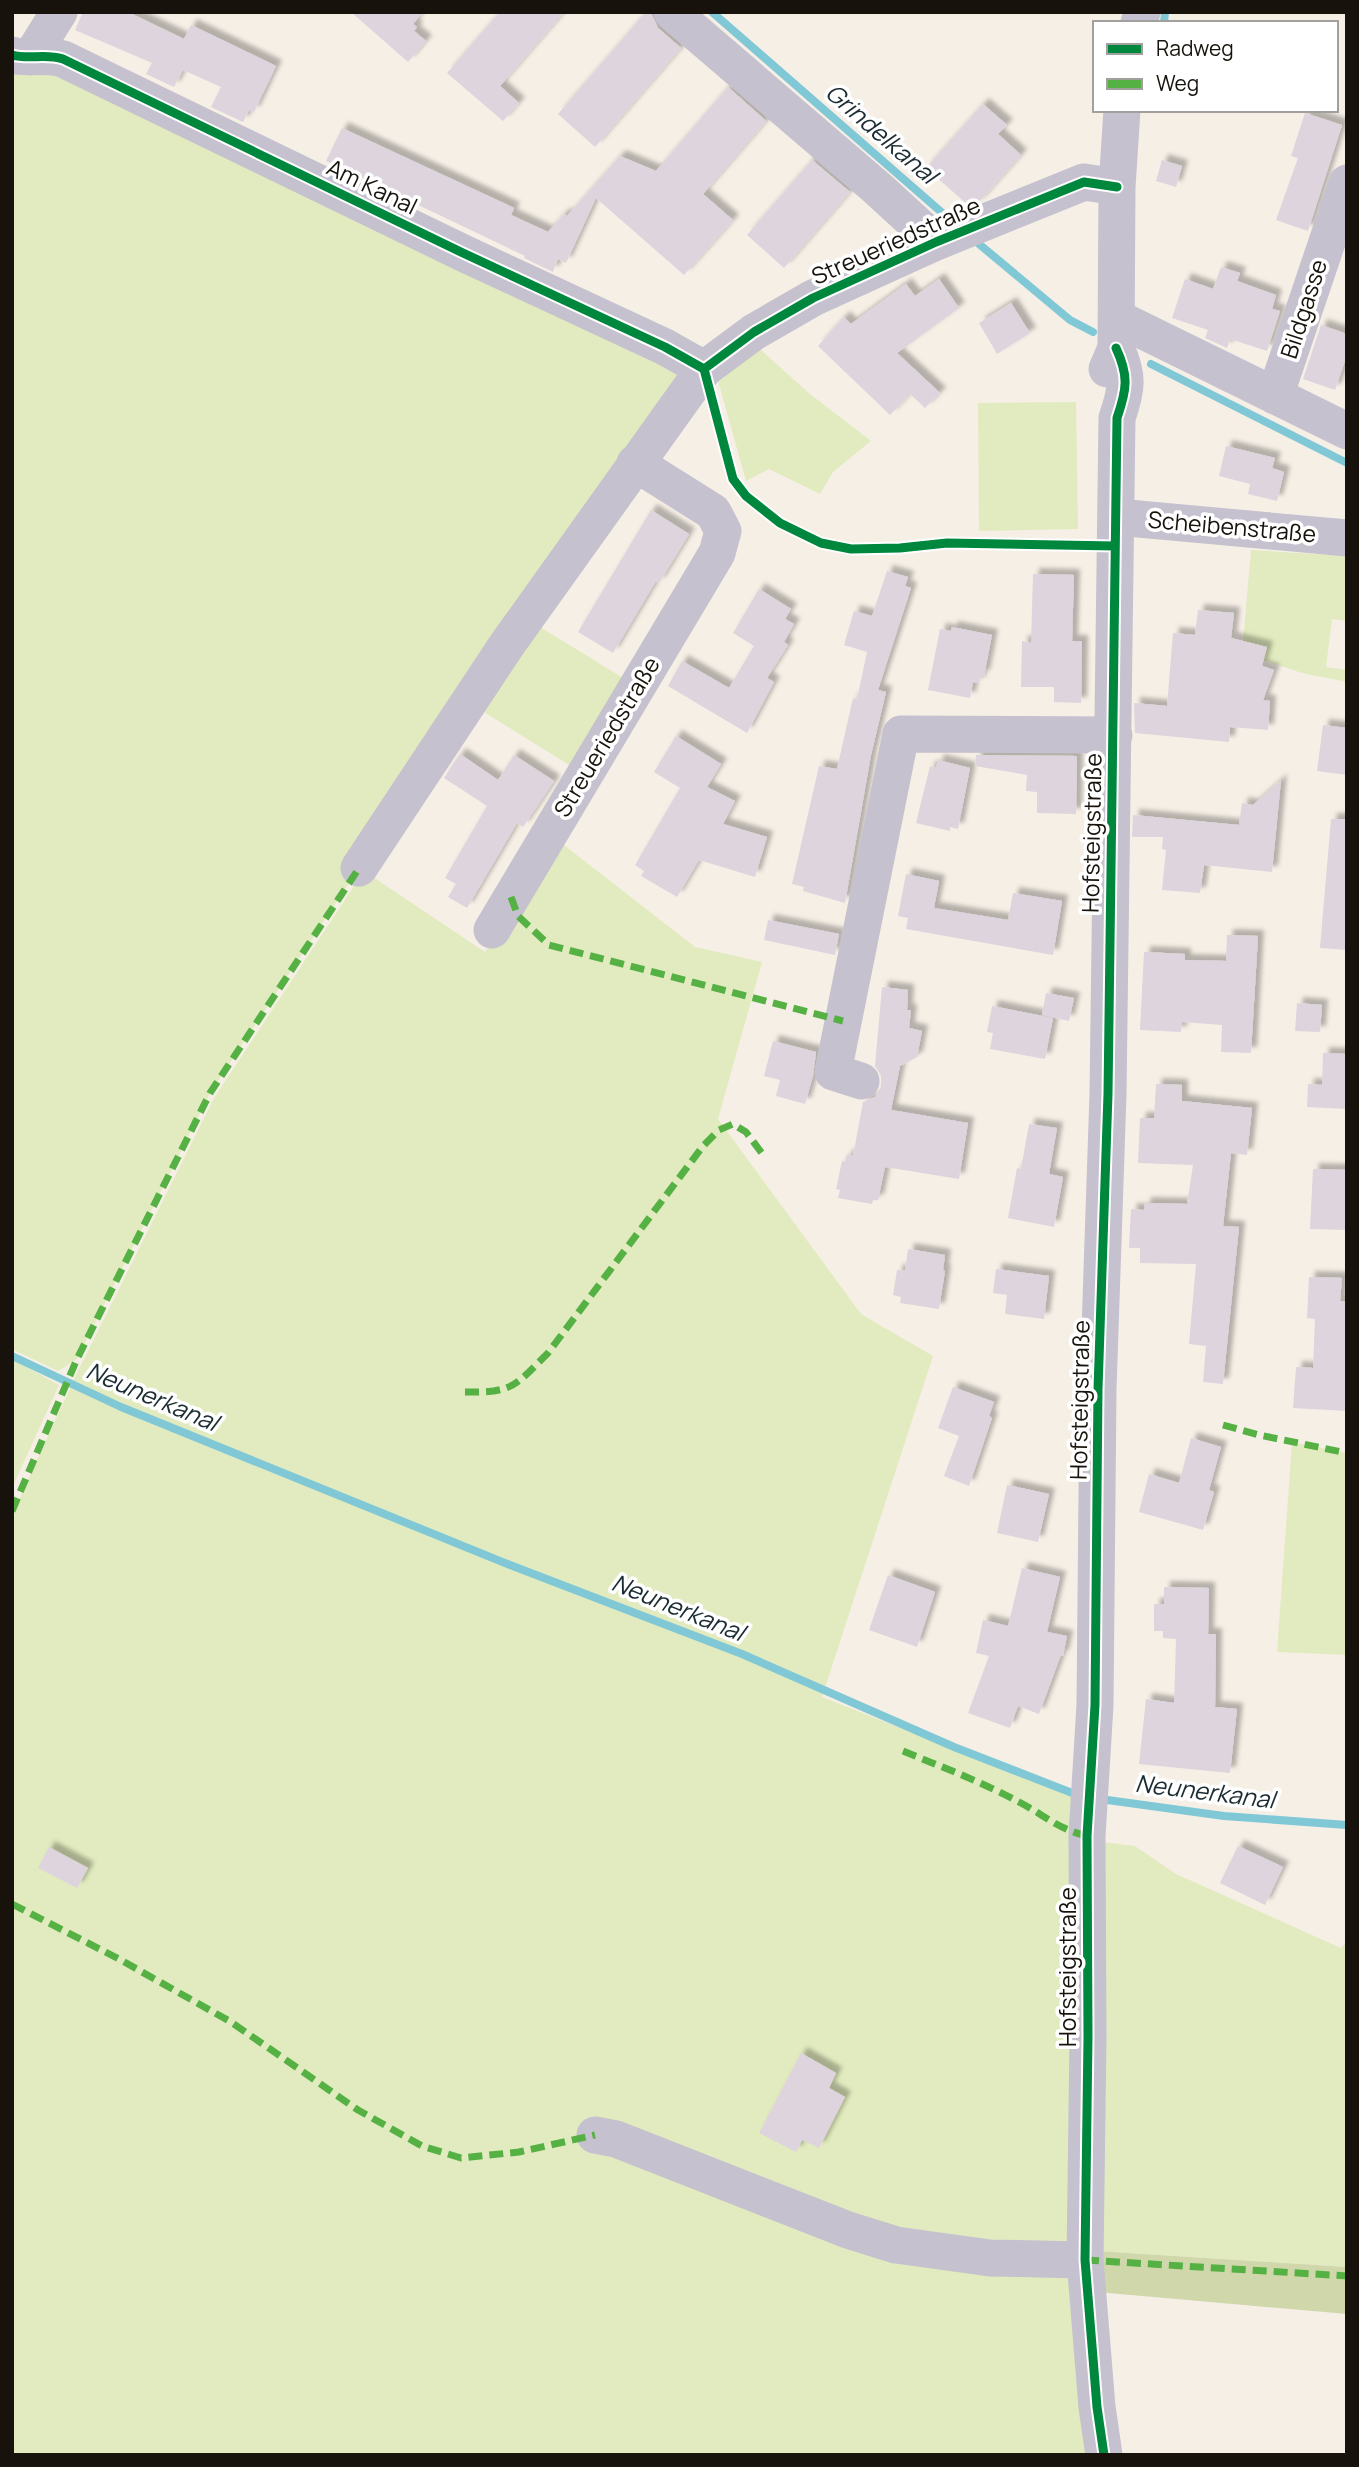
<svg xmlns="http://www.w3.org/2000/svg" width="1359" height="2467" font-family="Manrope,sans-serif">
	<style>
		.green { fill: #e2ebbf }
		.forest { fill: #d0d8ab }
		.lines { fill: none; stroke-linecap: round; stroke-linejoin: round }
		.stream { stroke: #81c8d7; stroke-width: 8 }
		.building { fill: #ddd4de; filter: url(#shadow) }
		.minor { stroke: #c5c1ce; stroke-width: 37 }
		.quiet { stroke: #55b144; stroke-width: 7; stroke-dasharray: 14 7; stroke-linecap: butt }
		.cycleway-casing { stroke: #fff; stroke-width: 13 }
		.cycleway { stroke: #00873e; stroke-width: 9 }
		.labels { text-anchor: middle; stroke-width: 7; stroke-linejoin: round; paint-order: stroke }
		.street-label { font-size: 23px; fill: #17120b; stroke: #fff }
		.water-label { font-size: 24px; font-style: italic; fill: #1a2c32; stroke: #fff }
	</style>
	<defs>
		<filter id="shadow"><feDropShadow dx="6" dy="-6" stdDeviation="2" flood-color="#0004"/></filter>
	</defs>
	<rect width="100%" height="100%" fill="#f6efe6"/>
	<path class="green" d="M63 59 704 369 506 646 210 1093 77 1359 58 1371 12 1349V70Z
		M752 342 810 394 871 441 833 472 820 494 769 469 746 481 717 377Z
		M1076 402 1078 529 979 531 978 403Z
		M1251 550 1347 556V621L1332 619 1326 667 1347 670V682L1302 673 1242 653Z
		M532 622 628 681 574 768 474 706Z
		M560 842 695 947 762 962 718 1119 861 1314 933 1356 822 1697 1078 1798 1095 1841 1135 1846 1176 1874 1341 1948 1347 1940V2267L1097 2251 1117 2455H12V1515L76 1375 214 1098 364 871 485 952Z
		M12 1359 59 1385 12 1488Z
		M1292 1442 1347 1453V1655L1277 1652Z"/>
	<path class="forest" d="M1097 2251 1347 2267V2314L1097 2292Z"/>
	<g class="lines">
		<path class="stream" d="M712 12 955 224
			M1164 23 1165 12
			M973 239 1070 320 1093 332
			M1151 364 1347 463
			M12 1356 121 1407 510 1565 742 1654 954 1747 1080 1796
			M1100 1799 1224 1816 1347 1825"/>
	</g>
	<path class="building" d="M83 12H128L184 39 191 25 276 66 254 112 249 110 243 122 211 107 221 87 183 70 174 87 146 74 152 63 75 30Z
		M351 12H423L413 24 417 27 414 31 426 41 408 62Z
		M500 12H564L500 86 519 103 503 121 447 73Z
		M646 12 652 15 658 28 681 48 595 147 558 114Z
		M728 87 766 121 703 194 733 220 684 275 596 198 566 263 558 259 553 272 524 258 525 256 326 161 342 128 514 208 511 215 548 232 564 214 567 216 620 156 656 171Z
		M983 104 1007 125 998 134 1021 155 979 202 969 206 926 168Z
		M1305 113 1342 125 1308 231 1276 220 1298 158 1291 156Z
		M812 160 850 192 784 268 747 235Z
		M1162 160 1182 166 1176 187 1156 181Z
		M1221 267 1240 273 1237 281 1276 295 1272 309 1280 311 1267 351 1230 339 1227 348 1205 338 1208 330 1172 318 1185 279 1213 289Z
		M939 279 959 308 897 353 940 393 925 408 910 394 890 415 818 346 844 317 851 324 906 284 915 296Z
		M1011 303 1030 333 997 354 979 323Z
		M1321 325 1347 334V355L1335 390 1303 379Z
		M1226 446 1275 458 1272 468 1284 472 1277 501 1248 494 1250 484 1219 476Z
		M651 510 689 534 659 583 656 581 613 653 578 632Z
		M887 571 908 577 905 586 911 588 878 690 886 692 871 755 845 903 803 891 804 887 792 884 819 766 837 769 853 698 857 699 867 652 844 645 854 611 872 616Z
		M1033 574 1074 575 1072 641H1082L1081 703 1054 702V687H1021L1022 641 1031 643Z
		M759 589 791 609 785 619 794 624 784 642 788 645 767 678 774 682 747 733 668 686 682 661 729 688 754 646 733 633Z
		M1198 610 1234 613 1231 638 1267 647 1262 666 1274 670 1263 700 1270 701 1268 730 1230 727 1229 742 1135 733 1134 703 1167 706 1173 633 1195 635Z
		M952 627 992 635 984 676 981 675 979 683 973 682 970 698 928 690 940 629 951 631Z
		M1323 725 1347 728V775L1317 771Z
		M676 736 721 764 707 787 735 801 723 824 767 837 755 877 699 860 677 897 641 876 644 871 635 865 680 788 654 772Z
		M460 754 498 780 514 755 554 781 523 827 517 823 467 908 448 897 456 884 445 878 487 806 444 778Z
		M976 755 1077 756 1076 814 1037 813V792L1026 791 1027 775 975 766Z
		M938 760 970 768 958 829 950 827V831L916 823 930 766 936 768Z
		M1281 780 1272 872 1204 865 1200 893 1162 890 1166 850 1162 849 1163 837H1132L1133 815 1239 825 1242 803 1253 805Z
		M1331 819H1347V950L1320 948Z
		M906 874 939 881 934 908 1008 920 1013 893 1062 901 1053 955 906 929 908 918 898 916Z
		M768 920 839 934 835 955 764 940Z
		M1227 935 1258 936 1251 1053 1221 1052 1222 1025 1182 1022 1181 1032 1140 1030 1144 952 1185 954V960L1226 961Z
		M882 987 908 990 907 1010H911L909 1028 922 1031 917 1057 900 1066 891 1110 968 1123 959 1179 885 1167 878 1200H873L872 1204 838 1198 840 1190 836 1189 842 1161 845 1162 847 1155 853 1156 863 1102 875 1097 881 1087V1076L875 1066Z
		M1046 993 1074 998 1069 1021 1042 1015Z
		M1297 1003 1322 1005 1320 1032 1295 1031Z
		M992 1006 1053 1018 1045 1059 990 1049 993 1033 987 1032Z
		M773 1041 816 1052 813 1076 805 1104 776 1096 780 1080 764 1076Z
		M1323 1053 1347 1054V1109L1307 1107 1308 1084 1322 1085Z
		M1156 1084 1182 1085V1101L1252 1108 1247 1155 1231 1153 1223 1226 1239 1227 1223 1384 1203 1382 1206 1346 1189 1344 1196 1264 1140 1263V1248H1129L1131 1209 1144 1210 1145 1203 1187 1204 1193 1165 1138 1163 1140 1118H1154Z
		M1029 1124 1057 1128 1049 1174 1063 1177 1054 1227 1008 1218 1017 1168 1021 1169Z
		M1313 1169 1347 1170V1230L1310 1229Z
		M908 1249 945 1255 943 1270 945 1271 939 1309 900 1303 901 1297 893 1295 897 1270 905 1271Z
		M996 1269 1049 1276 1044 1319 1005 1314 1007 1295 993 1293Z
		M1309 1277 1342 1278 1340 1301H1347V1411L1293 1408 1296 1367 1313 1368 1315 1319 1307 1318Z
		M953 1387 994 1402 989 1416 992 1418 969 1486 944 1476 959 1436 938 1428Z
		M1191 1438 1221 1447 1209 1490 1214 1492 1203 1530 1139 1512 1149 1474 1179 1483Z
		M1007 1485 1049 1494 1038 1542 997 1533Z
		M1022 1568 1060 1577 1047 1632 1067 1636 1063 1656 1061 1655 1039 1714 1018 1706 1010 1728 968 1713 989 1656 976 1653 983 1620 1008 1626Z
		M888 1575 935 1592 917 1647 869 1630Z
		M1164 1587 1209 1588 1208 1634H1216L1215 1707 1237 1709 1230 1773 1139 1764 1146 1699 1174 1703 1176 1639 1163 1638V1631H1154V1604H1164Z
		M1238 1846 1283 1867 1265 1905 1220 1883Z
		M49 1847 88 1868 77 1888 38 1868Z
		M801 2053 836 2073 829 2088 845 2097 819 2148 802 2140 796 2152 759 2133Z"/>
	<g class="lines">
		<path class="minor" d="M672 12 877 188 936 242
			M1139 23 1142 12
			M12 55C30 60 44 53 63 59L463 253 665 347 704 369
			M31 57 59 12
			M1117 318 1347 431
			M1107 369 1116 348 1117 187 1122 110
			M1275 396 1347 183
			M1117 517 1347 538
			M359 868 506 646 704 369 754 332 813 298 936 242 1084 182 1117 187
			M492 930 717 553 723 531 713 512 635 463
			M861 1081 833 1072 901 734 1114 735
			M595 2135 616 2139 848 2230 896 2245 990 2258 1085 2260
			M1104 2455 1097 2407 1085 2260 1088 2037 1087 1836 1095 1705 1098 1389 1108 1094 1117 418C1127 389 1129 376 1116 348"/>
		<path class="quiet" d="M511 897 518 916 549 945 843 1021
			M465 1392C513 1393 515 1386 548 1353L703 1146 719 1130 733 1124 746 1132 764 1156
			M1223 1425 1259 1435 1347 1453
			M12 1511 77 1359 210 1093 359 868
			M903 1751C942 1767 982 1782 1019 1802 1044 1815 1058 1829 1087 1836
			M12 1904 119 1959 231 2022 358 2110 422 2146 461 2158 519 2152 595 2135
			M1085 2260 1347 2276"/>
		<g class="cycleway-casing">
			<path id="cycleway" d="M12 55C30 60 44 53 63 59L463 253 665 347 704 369
				M704 369 733 479 746 496 780 523 821 543 851 549 900 548 947 543 1115 546
				M704 369 754 332 813 298 936 242 1084 182 1117 187
				M1104 2455 1097 2407 1085 2260 1088 2037 1087 1836 1095 1705 1098 1389 1108 1094 1117 418C1127 389 1129 376 1116 348"/>
		</g>
		<use href="#cycleway" class="cycleway"/>
	</g>
	<g class="labels">
		<g class="street-label">
			<text transform="translate(372 187) rotate(26)" y="8">Am Kanal</text>
			<text transform="translate(896 241) rotate(-24)" y="8">Streueriedstraße</text>
			<text transform="translate(1304 309) rotate(-72)" y="8">Bildgasse</text>
			<text transform="translate(1232 527) rotate(5)" y="8">Scheibenstraße</text>
			<text transform="translate(607 737) rotate(-59)" y="8">Streueriedstraße</text>
			<text transform="translate(1092 833) rotate(-89)" y="8">Hofsteigstraße</text>
			<text transform="translate(1080 1400) rotate(-89)" y="8">Hofsteigstraße</text>
			<text transform="translate(1068 1967) rotate(-90)" y="8">Hofsteigstraße</text>
		</g>
		<g class="water-label">
			<text transform="translate(881 134) rotate(41)" y="8">Grindelkanal</text>
			<text transform="translate(152 1397) rotate(23)" y="8">Neunerkanal</text>
			<text transform="translate(678 1608) rotate(22)" y="8">Neunerkanal</text>
			<text transform="translate(1205 1792) rotate(7)" y="8">Neunerkanal</text>
		</g>
	</g>
	<rect width="1359" height="2467" fill="none" stroke="#17120b" stroke-width="28"/>
	<rect x="1093" y="21" width="245" height="91" fill="#ffffff" stroke="#a2a09d" stroke-width="2"/>
	<rect x="1107" y="44" width="35" height="10" fill="#00873e" stroke="#a2a09d" stroke-width="2"/>
	<text x="1156" y="56" font-size="21" fill="#17120b">Radweg</text>
	<rect x="1107" y="79" width="35" height="10" fill="#55b144" stroke="#a2a09d" stroke-width="2"/>
	<text x="1156" y="91" font-size="21" fill="#17120b">Weg</text>
</svg>
